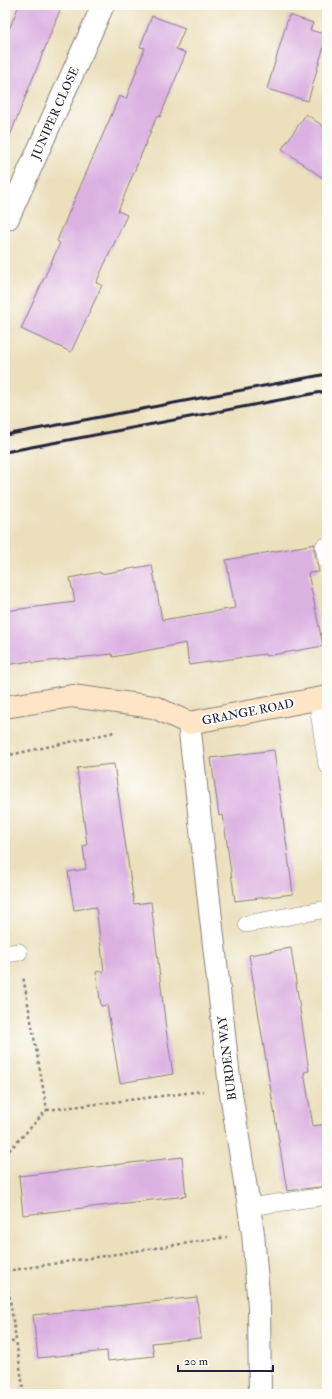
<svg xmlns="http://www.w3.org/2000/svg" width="332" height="1399" font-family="'IM FELL Double Pica',serif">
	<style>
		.building { fill: #dbb1e2 }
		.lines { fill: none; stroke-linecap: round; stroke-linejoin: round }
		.lane-casing { stroke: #86807c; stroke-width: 18 }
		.street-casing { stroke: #86807c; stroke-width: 24 }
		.secondary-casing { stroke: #86807c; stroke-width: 24 }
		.path { stroke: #86807c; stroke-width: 2.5; stroke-dasharray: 3 3; stroke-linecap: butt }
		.lane { stroke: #fff; stroke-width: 17 }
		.street { stroke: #fff; stroke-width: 22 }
		.secondary { stroke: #fee5c5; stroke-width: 22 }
		.rail { stroke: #22223b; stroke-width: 3 }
		.labels { text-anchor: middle; stroke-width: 4; stroke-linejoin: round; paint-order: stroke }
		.street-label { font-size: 12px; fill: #22223b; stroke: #fdfcf7 }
	</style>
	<rect width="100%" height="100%" fill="#fdfcf7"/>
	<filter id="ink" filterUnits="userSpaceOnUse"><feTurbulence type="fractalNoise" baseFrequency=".025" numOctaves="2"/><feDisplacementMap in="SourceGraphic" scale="8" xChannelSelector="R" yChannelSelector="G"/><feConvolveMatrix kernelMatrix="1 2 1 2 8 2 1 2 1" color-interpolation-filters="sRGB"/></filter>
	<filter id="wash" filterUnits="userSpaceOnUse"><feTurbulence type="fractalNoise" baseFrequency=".012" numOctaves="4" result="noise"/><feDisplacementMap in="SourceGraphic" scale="16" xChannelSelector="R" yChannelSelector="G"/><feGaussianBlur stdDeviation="0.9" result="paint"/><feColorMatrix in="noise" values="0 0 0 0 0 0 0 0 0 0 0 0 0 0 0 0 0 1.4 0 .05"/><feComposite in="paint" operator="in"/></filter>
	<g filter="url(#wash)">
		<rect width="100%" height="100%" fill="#ebdfbc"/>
		<g id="blocks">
			<path class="building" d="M19 5H62L7 143H5V39Z
				M289 15 313 23 310 30 327 35 308 101 267 89Z
				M152 16 185 28 176 49 186 53 160 117 157 116 118 211 127 215 96 283 102 285 71 352 21 329 60 243 57 241 67 217 111 116 119 96 126 99 145 48 140 47Z
				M306 114 327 129V181L282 149Z
				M315 544 314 549 319 572 308 573 323 646 266 656 265 654 189 665 186 643 113 657 112 654 33 663 32 661 5 665V611L75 602 70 578 100 572 101 574 152 565 162 620 235 608 226 560Z
				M274 750 293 894 235 901 223 815 219 816 211 758Z
				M114 764 134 904 151 902 166 1029 173 1074 120 1083 107 1005 101 1006 96 972 104 971 96 907 74 910 68 872 86 869 83 846 87 845 77 768Z
				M291 948 309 1071 304 1072 313 1126 327 1124V1186L287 1191 249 955Z
				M182 1157 186 1196 23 1215 19 1176Z
				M197 1297 201 1338 152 1343 154 1356 108 1361 107 1351 38 1358 33 1315Z"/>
		</g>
	</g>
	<g filter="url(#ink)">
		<use href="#blocks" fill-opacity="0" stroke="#86807c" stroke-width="1"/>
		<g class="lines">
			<g class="lane-casing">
				<path id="lane" d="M327 546 324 547 327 560
					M317 698 327 765
					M247 924 327 909
					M5 954 19 952
					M248 1207 327 1196"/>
			</g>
			<g class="street-casing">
				<path id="street" d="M5 219 8 218 103 5
					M189 723 230 1087 253 1233 259 1307 260 1394"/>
			</g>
			<g class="secondary-casing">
				<path id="secondary" d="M5 707 72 696 154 707 189 723 327 697"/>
			</g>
			<path class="path" d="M5 756 111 733 114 731
				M47 1110 203 1091
				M5 1155 47 1110 23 976
				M5 1266 24 1394
				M6 1271 227 1237
				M5 1343 16 1341"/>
			<use href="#lane" class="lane"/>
			<use href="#street" class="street"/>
			<use href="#secondary" class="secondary"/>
			<path class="rail" d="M5 435 327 374
				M5 452 327 391"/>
		</g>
	</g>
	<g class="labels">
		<g class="street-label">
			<text transform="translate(55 113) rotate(-66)" y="4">JUNIPER CLOSE</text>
			<text transform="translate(248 712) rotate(-11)" y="4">GRANGE ROAD</text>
			<text transform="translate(227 1058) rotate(-97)" y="4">BURDEN WAY</text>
		</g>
	</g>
	<rect width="332" height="1399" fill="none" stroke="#fdfcf7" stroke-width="20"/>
	<path d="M178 1365v6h95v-6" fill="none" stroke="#22223b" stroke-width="2"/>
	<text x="184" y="1365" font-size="12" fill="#22223b" stroke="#fdfcf7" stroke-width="3" paint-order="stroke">20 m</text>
</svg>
